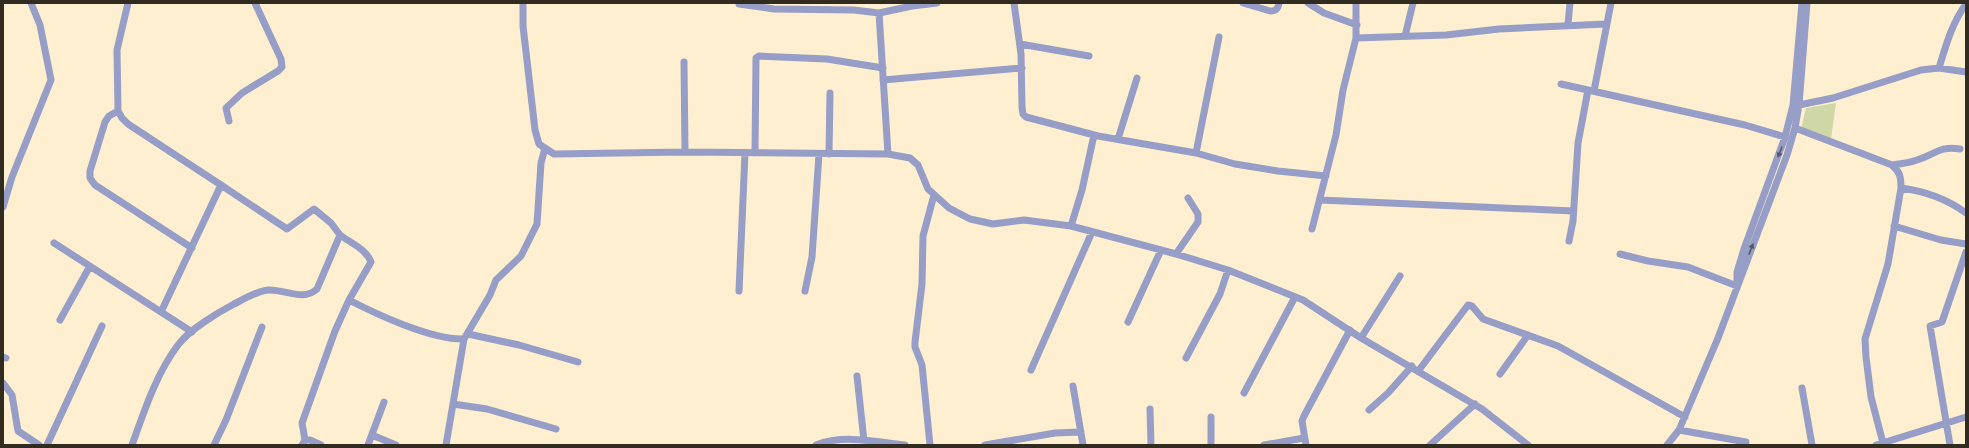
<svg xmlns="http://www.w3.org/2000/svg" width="1969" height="448" font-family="'Source Sans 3',sans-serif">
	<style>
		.green { fill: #d0d7a6 }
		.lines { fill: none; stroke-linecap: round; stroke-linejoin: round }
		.minor { stroke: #969dc6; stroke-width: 7 }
		.oneway { fill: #595962 }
	</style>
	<rect width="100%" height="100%" fill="#feefd1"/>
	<path class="green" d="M1836 103 1831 139 1801 129 1806 108Z"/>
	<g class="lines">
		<path class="minor" d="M128 3 117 50 118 111 122 118 128 124 221 185
			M523 3V26L535 130 539 144 554 154 685 152 888 154 910 158 918 165 928 189 949 208 970 219 993 224 1024 220 1071 226 1176 254 1228 270 1303 300 1361 338 1482 409 1528 445
			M1014 3 1021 54 1022 107 1023 114 1026 117 1098 136 1196 153 1235 164 1278 171 1326 176
			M1243 3 1270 11C1276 11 1278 9 1279 3
			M1308 3 1324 13 1357 25
			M739 4 774 9 854 10 879 13 912 6 937 3
			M879 13 888 154
			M1568 24 1570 3
			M1405 36 1413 3
			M1356 38 1446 35 1499 29 1606 24
			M1020 44 1089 56
			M684 62 685 152
			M1939 68C1946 45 1952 23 1966 4
			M883 80 1022 68
			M1561 84 1745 125 1785 137
			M1594 91 1611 3
			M1799 105 1833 98 1921 70 1939 68 1966 72
			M118 111 109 116 105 122 90 171V178L95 185 192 248
			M229 121 226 108 242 93 278 71 282 67 281 59 255 3
			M1795 128 1892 165C1900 172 1901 177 1901 188L1888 264 1865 339 1866 357 1871 397 1883 443
			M1118 139 1137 78
			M755 153 756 58 759 56 827 59 883 68
			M1196 153 1219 37
			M829 154 830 93
			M1892 165C1900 164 1909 163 1917 160 1936 154 1939 146 1960 149
			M1901 188C1924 191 1947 199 1966 213
			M1320 200 1573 211
			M3 207 12 177 51 80 40 25 31 3
			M1071 226 1082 190 1094 135
			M1894 226 1941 240 1966 244
			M1312 229 1336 135 1343 90 1356 38V3
			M340 235C351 243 366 249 371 262L349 300C378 315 432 340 464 339L490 295 496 280 521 256 537 224 541 163 545 148
			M1569 241 1573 221 1578 143 1588 90
			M54 243 192 332
			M1176 254 1198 222V214L1188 198
			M1620 254 1648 261 1688 267 1737 286
			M1737 282V272L1744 249 1785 137 1793 105 1802 3
			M739 291 745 153
			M805 291 812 257 819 154
			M60 320 90 266
			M1128 322 1161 250
			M468 334 519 345 578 362
			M1361 338 1400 276
			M3 357 6 358
			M1186 358 1220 294 1228 270
			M1031 370 1092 232
			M1419 370 1468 305 1472 306 1483 319 1558 346 1685 417
			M1500 374 1528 335
			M857 376 864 441
			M3 383 12 395 18 431 39 445
			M1073 386 1083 445
			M1802 388 1812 445
			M1244 393 1295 297
			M453 404 487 409 556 429
			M1150 409 1151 445
			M1369 410 1388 393 1412 366
			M1679 430 1746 442
			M372 435 396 445
			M305 440 302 423 335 331 349 300
			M47 445 102 326
			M132 445C144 412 156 374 178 345 189 330 217 313 234 304 244 299 257 291 268 290 285 289 303 302 317 289L340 235 331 223 314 209 287 229 221 185 161 312
			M214 445 226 420 262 327
			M302 445 305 440H310L321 445
			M368 445 384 402
			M446 445 464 339
			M816 445C844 434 877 442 905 445
			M930 445 922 365 915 347V342L922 284 923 236 934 195
			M985 445 1055 433 1081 432
			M1211 445V417
			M1264 445 1304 438
			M1306 445 1302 421 1304 416 1350 330
			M1430 445 1475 404
			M1667 445 1679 430 1718 338 1787 155 1795 128 1799 105 1807 3
			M1876 445 1966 417
			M1950 445 1930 326 1942 322 1966 252"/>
	</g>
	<defs><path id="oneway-solid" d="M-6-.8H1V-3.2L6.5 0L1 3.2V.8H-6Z"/></defs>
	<g class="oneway">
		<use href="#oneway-solid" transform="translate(1780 152) rotate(111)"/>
		<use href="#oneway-solid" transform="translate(1751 249) rotate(-69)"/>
	</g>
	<rect width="1969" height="448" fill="none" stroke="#312b20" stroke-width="8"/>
</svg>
